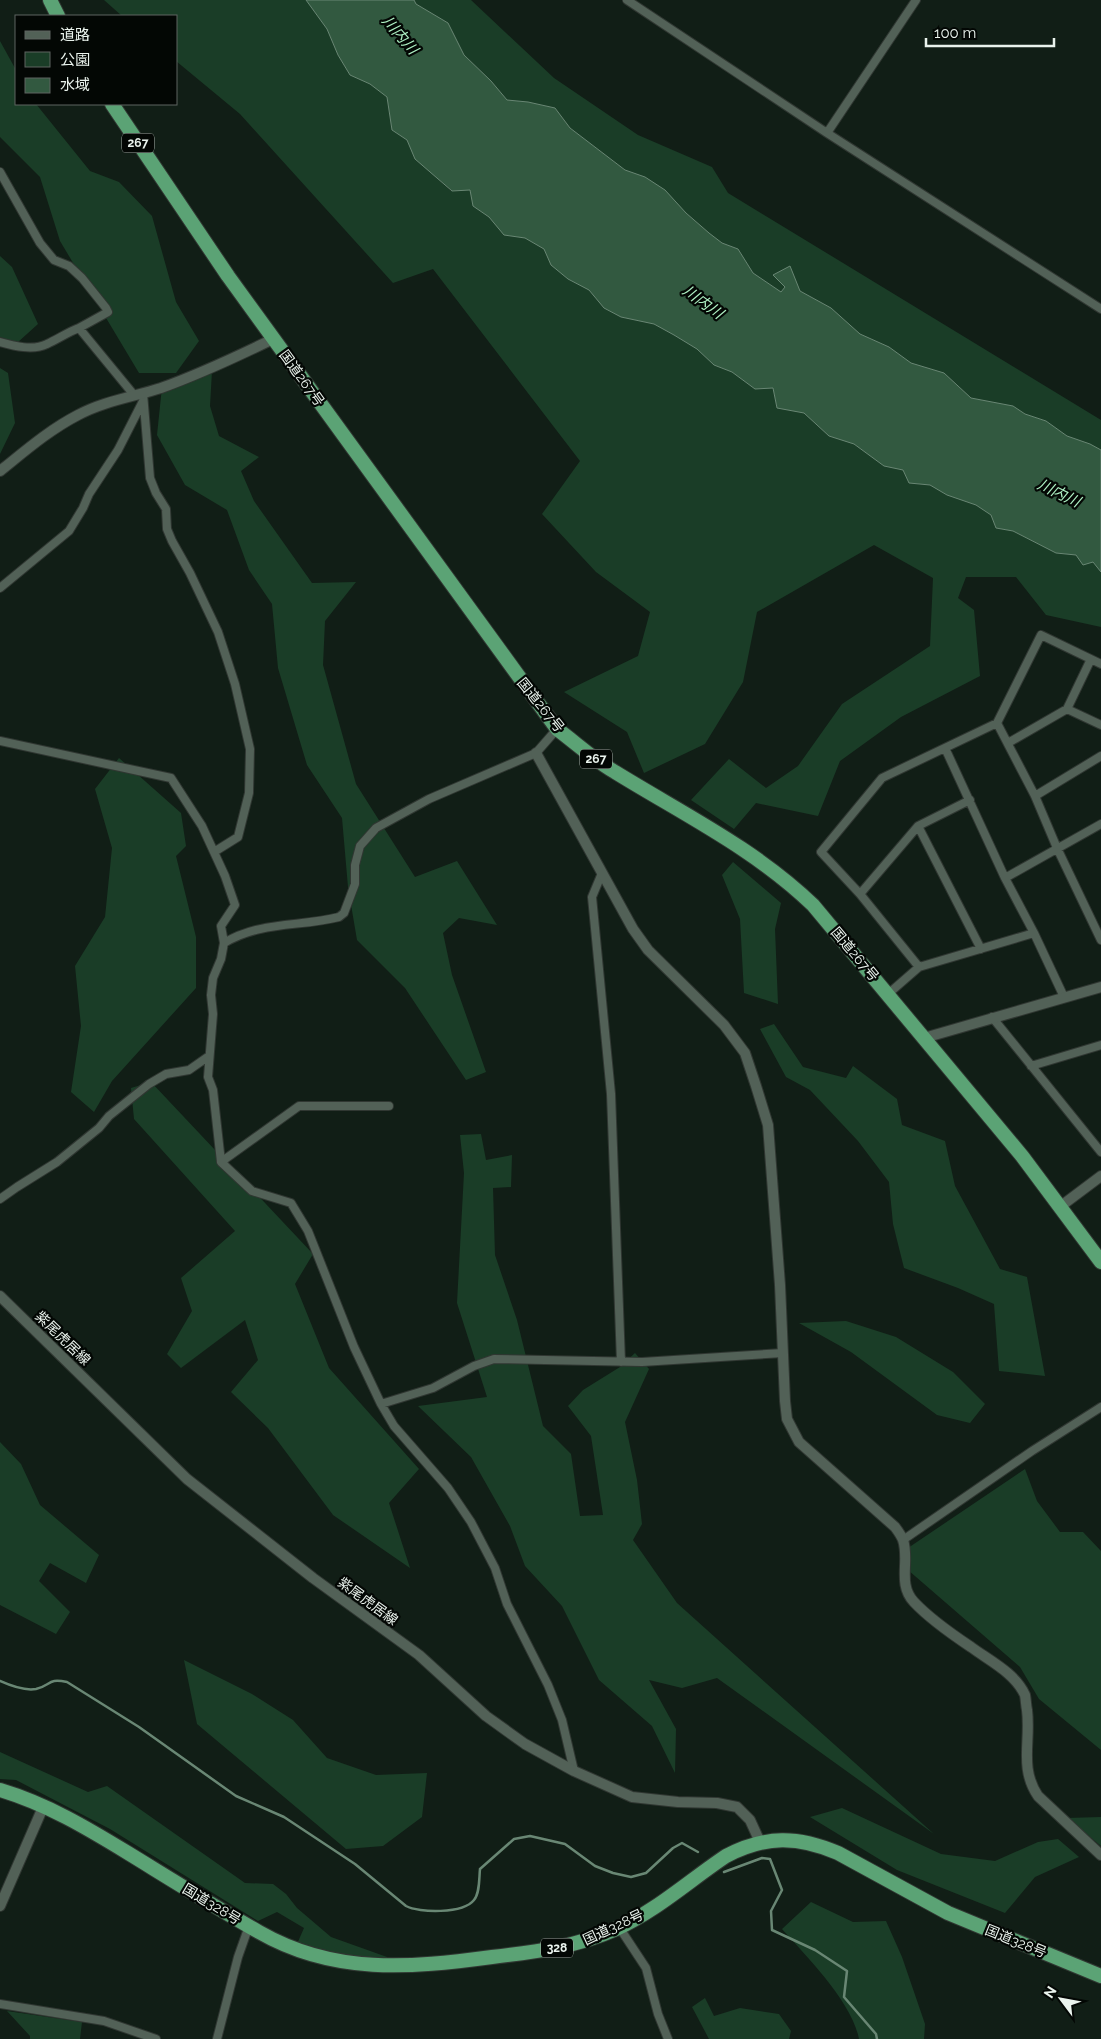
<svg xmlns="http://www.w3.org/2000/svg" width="1101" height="2039" font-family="Raleway,'Noto Sans JP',sans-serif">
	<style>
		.green { fill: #1a3d27 }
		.water { fill: #325940; stroke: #698774 }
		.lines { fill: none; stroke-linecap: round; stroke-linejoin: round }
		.stream { stroke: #698774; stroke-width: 2.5 }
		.street-casing { stroke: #303732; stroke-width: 10 }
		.secondary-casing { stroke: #303732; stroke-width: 12 }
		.highway-casing { stroke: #303732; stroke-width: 16 }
		.street { stroke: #526157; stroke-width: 8 }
		.secondary { stroke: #526157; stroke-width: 10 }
		.highway { stroke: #5ba375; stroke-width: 14 }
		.labels { text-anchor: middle; stroke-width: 4.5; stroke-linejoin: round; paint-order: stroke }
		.shield { fill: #030704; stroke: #a5aca7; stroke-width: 1 }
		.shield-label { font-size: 12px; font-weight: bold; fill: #eaf3ed }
		.street-label { font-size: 14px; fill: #eaf3ed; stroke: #030704 }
		.water-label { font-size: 15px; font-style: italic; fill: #aff2c5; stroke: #030704 }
	</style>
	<rect width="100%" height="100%" fill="#111e16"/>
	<path class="green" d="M104 0H306L327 29 338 55 350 75 370 84 387 97 392 130 407 140 416 159 451 191 470 190 473 206 489 217 504 234 525 238 545 249 551 265 568 279 589 290 604 308 621 317 654 324 674 335 697 349 714 365 732 372 755 389 773 388 777 408 804 413 829 436 854 444 884 466 903 470 909 483 930 485 947 495 976 505 991 515 996 528 1013 531 1056 553 1076 555 1093 561 1101 572V627L1046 615 1016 577H966L958 598 974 610 980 676 901 717 840 761 818 816 756 803 734 829 691 800 729 759 766 788 798 766 842 704 930 646 933 578 874 545 757 612 743 682 705 744 644 773 627 732 564 692 638 656 650 612 596 572 542 514 580 461 433 269 393 283 240 114 176 61V16H122Z
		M414 0H471L554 78 638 135 712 167 728 193 1101 420V450L1090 444 1067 436 1046 421 1025 414 1013 406 971 398 944 373 911 363 889 347 860 334 831 308 800 291 785 287 781 292 753 273 738 249 722 243 709 233 645 177 625 170 570 128 555 108 528 102 507 100 491 81 464 55 448 23 416 4Z
		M0 41 16 70V104H36L90 171 119 182 152 216 176 302 199 341 176 373H139L60 241 40 177 0 137Z
		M0 256 12 267 38 324 17 343 0 337Z
		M0 368 8 373 15 423 0 454Z
		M212 371 210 406 219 436 259 457 241 471 254 501 312 583 356 582 325 621 323 665 356 784 415 877 457 861 497 925 459 918 443 933 452 975 486 1072 466 1080 405 988 357 940 348 887 342 818 307 765 278 668 272 604 249 570 227 510 185 485 157 435 162 387Z
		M119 758 181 813 186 846 176 856 196 937V988L112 1081 94 1112 71 1092 81 1026 75 966 105 917 112 848 95 789Z
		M733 862 781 903 775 929 778 1004 744 993 740 919 722 875Z
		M774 1024 803 1067 846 1078 853 1066 897 1099 902 1125 945 1141 955 1186 1000 1269 1027 1277 1045 1376 999 1371 994 1304 958 1288 904 1268 893 1224 889 1182 858 1141 810 1090 786 1077 760 1029Z
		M151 1082 313 1254 295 1284 329 1368 419 1469 389 1503 410 1568 333 1515 268 1428 231 1392 258 1360 245 1320 181 1368 167 1354 192 1311 181 1278 235 1231 134 1119 131 1088Z
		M481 1134 486 1160 512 1155 511 1187 493 1188 495 1255 517 1320 543 1426 571 1454 580 1516 603 1515 591 1436 568 1406 583 1390 620 1367 635 1353 649 1369 625 1422 637 1480 642 1524 633 1540 677 1603 934 1834 717 1678 682 1688 649 1680 676 1729 675 1773 652 1726 599 1680 562 1606 525 1566 510 1526 471 1457 418 1406 487 1397 457 1303 464 1173 460 1135Z
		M846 1321 896 1337 953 1372 985 1404 970 1423 937 1415 851 1352 799 1323Z
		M0 1442 21 1464 40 1505 99 1555 86 1583 50 1563 39 1581 70 1612 56 1634 0 1605Z
		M1025 1469 1037 1501 1060 1532H1083L1101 1551V1750L1039 1699 1020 1667 908 1570V1548Z
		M184 1660 252 1694 293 1720 327 1758 376 1775 427 1773 422 1817 383 1846 346 1849 197 1724Z
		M0 1752 88 1792 107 1786 245 1883 273 1884 286 1894 297 1908 331 1937 387 1957V1960C355 1959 327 1954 297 1944L304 1928 277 1912 258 1921 110 1829 16 1780 0 1779Z
		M842 1808 941 1854 995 1861 1038 1842 1058 1839 1079 1857 1035 1877 1005 1913 897 1870 810 1817Z
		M1101 1817V1846L1067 1818Z
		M811 1902 853 1922 886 1921 902 1957 925 2024 924 2039H859C852 2002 807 1957 782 1929Z
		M705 1998 714 2016 740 2008 779 2014 791 2031 789 2039H709L692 2007Z
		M7 2011 82 2022 80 2039H30V2036Z"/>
	<path class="water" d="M306 0H414L416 4 448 23 464 55 491 81 507 100 528 102 555 108 570 128 625 170 645 177 665 190 686 213 709 233 722 243 738 249 753 273 781 292 785 287 773 275 790 266 800 291 831 308 860 334 889 347 911 363 944 373 971 398 1013 406 1025 414 1046 421 1067 436 1090 444 1101 450V572L1093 562 1083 565 1076 555 1056 553 1013 531 996 528 991 515 976 505 947 495 930 485 909 483 903 470 884 466 854 444 829 436 804 413 777 408 773 388 755 389 732 372 714 365 697 349 674 335 654 324 621 317 604 308 589 290 568 279 551 265 544 249 525 238 504 235 489 217 473 206 470 190 452 191 415 159 407 140 392 130 387 97 370 84 350 75 338 55 327 29Z"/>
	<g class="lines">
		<path class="stream" d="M0 1681C11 1686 24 1691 36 1689 52 1685 47 1678 67 1682L139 1727 236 1796 284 1817 355 1864 406 1906C419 1913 463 1914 474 1900 480 1893 479 1878 480 1869L514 1839 530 1836 565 1844 595 1866 613 1873 631 1877 646 1873 673 1848 682 1843 698 1852
			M724 1872 762 1858 770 1859 782 1890 771 1911 772 1930 815 1950 847 1971 844 1997 876 2034 877 2039"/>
		<g class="street-casing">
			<path id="street" d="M627 0 827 133 1101 309
				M827 133 916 0
				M0 172 40 243 54 260 69 266 82 278 106 308 108 312 79 328
				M0 342C14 346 33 351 47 344 58 339 68 332 79 328L134 395
				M143 393 150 478 156 493 166 509 167 529 172 541 190 573 218 632 235 684 250 749 249 793 238 837 214 852
				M0 588 69 531 83 508 89 494 118 450 143 401
				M1067 709 1101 725
				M997 723 1035 796 1057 848 1101 940
				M557 729 536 753 429 799 376 828 360 846 355 865V884L344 913 339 917C299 927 261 921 224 943L221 959 213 978 211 995 213 1014 208 1077 213 1090 221 1162 252 1191 291 1203 308 1231 354 1347 381 1404 394 1426 448 1488 471 1522 495 1568 507 1604 548 1685 562 1720 574 1771
				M0 741 171 778 202 826 225 876 235 905 221 926 224 943
				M1008 743 1067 709 1091 659
				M945 748 1005 878 1034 933 1064 997
				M1035 796 1101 756
				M918 826 981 949
				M602 873 592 897 611 1094 621 1362
				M1005 878 1101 824
				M860 894 918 826 970 800
				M919 967 860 894 821 852 882 778 997 723 1041 635 1101 664
				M888 994 919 967 1034 933
				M992 1017 1101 1152
				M1031 1066 1101 1045
				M221 1162 299 1106H389
				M0 1199 17 1187 57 1162 99 1128 109 1116 149 1084 166 1074 189 1070 209 1056
				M381 1404 433 1388 474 1366 494 1359 642 1362 783 1353
				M903 1540 1032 1451 1101 1407
				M619 1927 646 1968 658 2014 668 2039
				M0 2004 104 2021 156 2039
				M217 2039 238 1957 249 1926"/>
		</g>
		<g class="secondary-casing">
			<path id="secondary" d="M0 471C25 451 49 430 78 415 104 401 133 397 161 388 200 374 236 357 273 339
				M536 753 633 929 648 950 724 1025 745 1053 756 1086 768 1125 780 1285 785 1401 787 1419 799 1442 895 1527C898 1531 901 1535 903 1540 910 1561 897 1584 914 1602 929 1618 953 1635 971 1647 990 1661 1015 1673 1025 1695 1026 1700 1026 1706 1027 1710 1031 1741 1019 1768 1038 1796L1101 1855
				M924 1038 1101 987
				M1061 1206 1101 1176
				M0 1296 187 1479 313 1578 419 1655 486 1716 525 1744 574 1771 632 1797 678 1802 717 1803 737 1807 750 1820 760 1842
				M0 1906 44 1805"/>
		</g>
		<g class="highway-casing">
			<path id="highway" d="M50 0 58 16
				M112 104 228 276 557 729C576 743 594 760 615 772 683 814 755 849 813 905L1022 1156 1101 1262
				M0 1790C47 1804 87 1828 128 1853 172 1880 215 1907 259 1932 334 1975 410 1968 492 1957 535 1952 576 1947 616 1929 656 1911 690 1880 726 1856 766 1835 798 1836 838 1853L948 1913 1101 1976"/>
		</g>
		<use href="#street" class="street"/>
		<use href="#secondary" class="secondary"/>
		<use href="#highway" class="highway"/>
	</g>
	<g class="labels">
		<g class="shield">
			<rect x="122" y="133.5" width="32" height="19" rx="4"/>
			<rect x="580" y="749.5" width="32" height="19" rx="4"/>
			<rect x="541" y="1938.5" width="32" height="19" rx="4"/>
		</g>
		<g class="shield-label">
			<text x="138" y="147">267</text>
			<text x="596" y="763">267</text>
			<text x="557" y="1952">328</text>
		</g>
		<g class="street-label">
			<text transform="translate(302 378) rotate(54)" y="5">国道267号</text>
			<text transform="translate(541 705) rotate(51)" y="5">国道267号</text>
			<text transform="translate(855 954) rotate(50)" y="5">国道267号</text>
			<text transform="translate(63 1338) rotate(44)" y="5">紫尾虎居線</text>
			<text transform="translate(368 1601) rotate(36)" y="5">紫尾虎居線</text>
			<text transform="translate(212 1904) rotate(31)" y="5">国道328号</text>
			<text transform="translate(613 1927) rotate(-25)" y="5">国道328号</text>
			<text transform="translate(1016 1941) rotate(22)" y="5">国道328号</text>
		</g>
		<g class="water-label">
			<text transform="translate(400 35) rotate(49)" y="5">川内川</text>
			<text transform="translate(703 302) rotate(36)" y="5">川内川</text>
			<text transform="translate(1059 493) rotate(26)" y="5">川内川</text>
		</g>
	</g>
	<rect x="15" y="15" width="162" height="90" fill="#030704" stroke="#5f6561"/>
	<rect x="25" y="31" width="25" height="8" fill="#526157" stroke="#5f6561"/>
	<text x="60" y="40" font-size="15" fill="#eaf3ed">道路</text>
	<rect x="25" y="52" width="25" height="15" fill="#1a3d27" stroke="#5f6561"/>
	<text x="60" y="65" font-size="15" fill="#eaf3ed">公園</text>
	<rect x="25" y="78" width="25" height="15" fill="#325940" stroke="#5f6561"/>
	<text x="60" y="90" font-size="15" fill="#eaf3ed">水域</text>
	<g transform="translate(1061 1999) rotate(302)" stroke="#030704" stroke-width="4" paint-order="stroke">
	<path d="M0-4L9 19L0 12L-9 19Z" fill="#eaf3ed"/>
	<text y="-8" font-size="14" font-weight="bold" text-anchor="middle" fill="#eaf3ed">N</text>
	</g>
	<path d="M926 38v8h128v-8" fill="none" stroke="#eaf3ed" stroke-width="2.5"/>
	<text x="934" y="38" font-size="15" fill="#eaf3ed" stroke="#030704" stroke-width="4" paint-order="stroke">100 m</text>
</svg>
